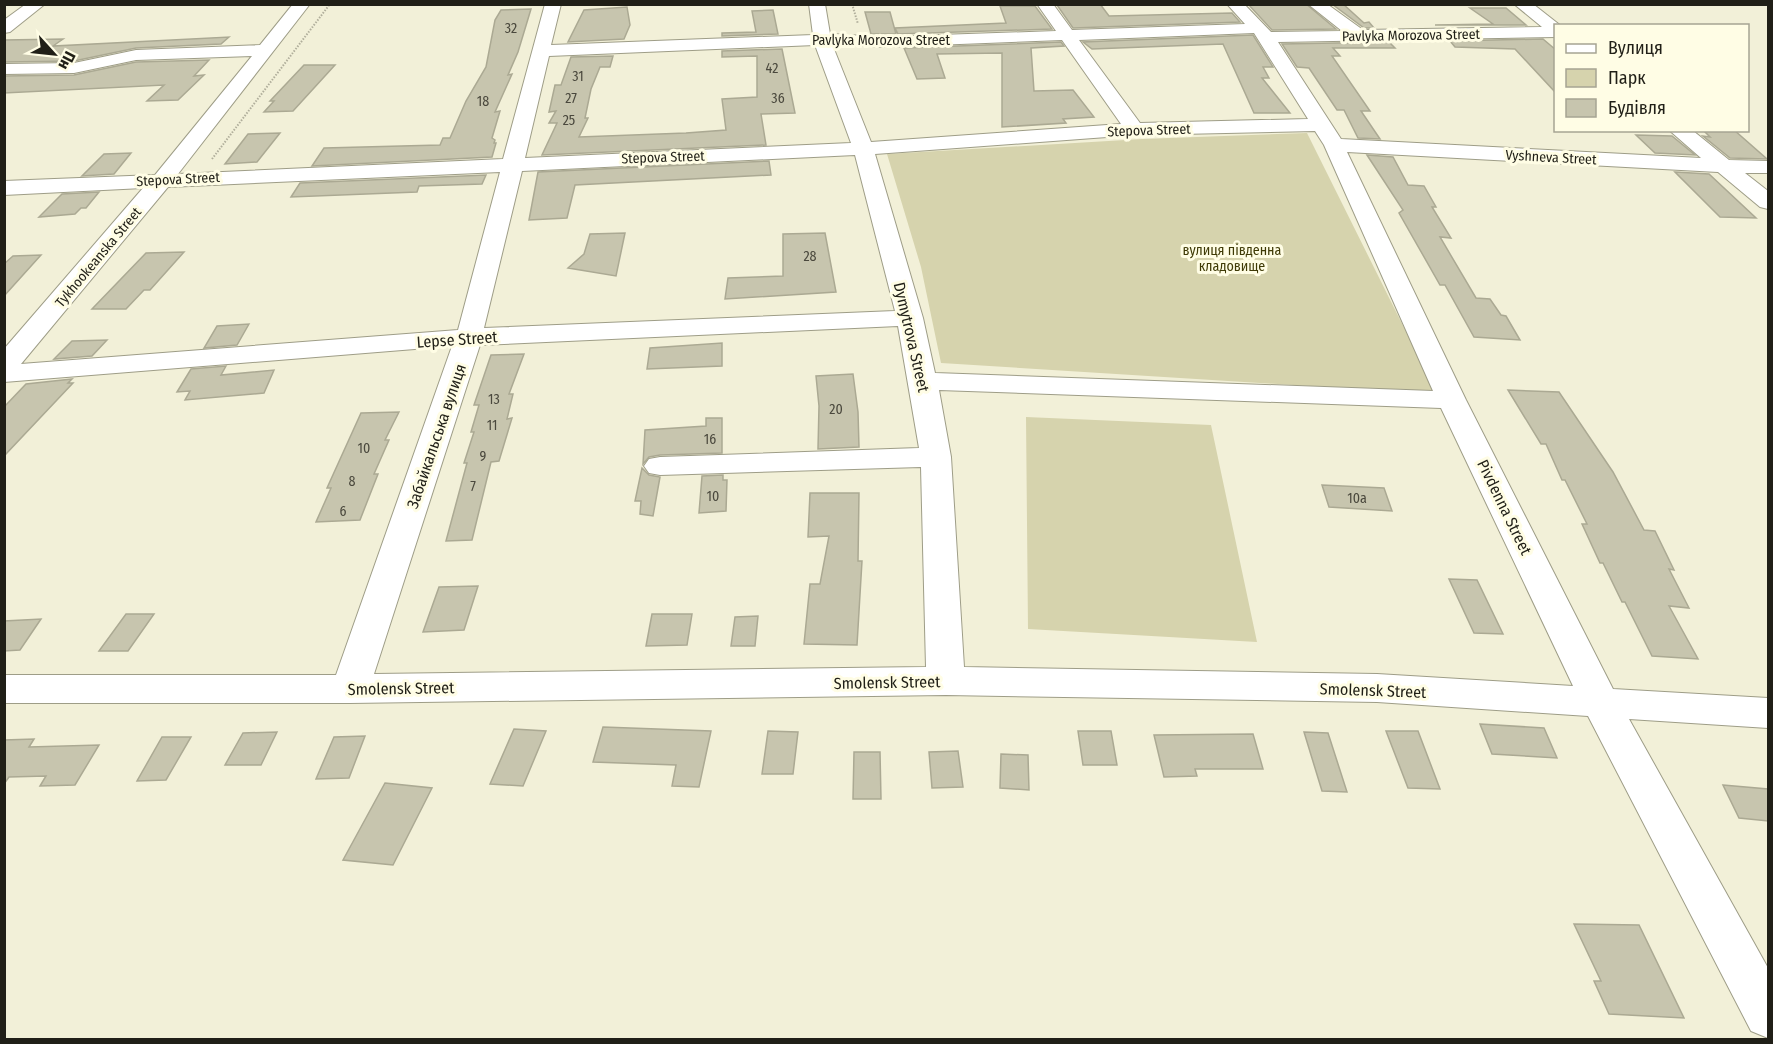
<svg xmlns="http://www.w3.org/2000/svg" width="1773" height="1044" font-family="'Fira Sans Condensed',sans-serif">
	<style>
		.green { fill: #d6d3ad }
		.building { fill: #c7c5ae; stroke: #aba993; stroke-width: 1.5 }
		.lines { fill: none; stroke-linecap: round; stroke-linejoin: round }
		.minor-casing { stroke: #9e9d87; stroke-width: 2 }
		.path { stroke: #b0ae9b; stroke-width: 2; stroke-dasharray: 1.5 1.5; stroke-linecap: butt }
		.minor { fill: #fff; fill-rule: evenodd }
		.labels { text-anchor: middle; stroke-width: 6; stroke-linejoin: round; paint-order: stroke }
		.number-label { font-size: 14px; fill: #4a483d }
		.far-street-label { font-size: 14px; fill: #201f17; stroke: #fffde5 }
		.far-park-label { font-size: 14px; fill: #3f3a06; stroke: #fffde5 }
		.street-label { font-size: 16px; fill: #201f17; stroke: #fffde5 }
	</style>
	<rect width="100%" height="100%" fill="#f2f0d8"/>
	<path class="green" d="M1307 133 1437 394 941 363 921 267 887 154 1142 139Z
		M1026 417 1211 425 1257 642 1028 629Z"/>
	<path class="building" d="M1100 4 1109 16 1232 13 1240 22 1073 28 1057 5Z
		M1248 4H1306L1336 29 1272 30Z
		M1332 4H1343L1364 23 1369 22 1374 28H1364Z
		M1000 6H1035L1052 29 898 34 895 28 1006 23Z
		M627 7 630 25 624 39 568 42 584 10Z
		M1470 8H1506L1526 25H1435L1493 24Z
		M531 9 518 52 508 75 512 74 495 112 500 111 492 138 495 140 494 143H496L492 157 312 166 324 148 440 145 443 138H450L466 101 486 67 495 20 501 10Z
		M773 10 778 34 722 36V33L756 32 752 11Z
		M865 12H890L896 34H871Z
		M1253 35 1273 67H1263L1269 78H1262L1290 113H1254L1223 44 1092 49 1083 42Z
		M229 37 221 44 136 48 74 61 4 62V40L63 39 53 46Z
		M1543 39 1556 50V93L1515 49 1455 47 1450 41Z
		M1061 42 1064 46 1031 48 1034 91 1073 90 1094 117 1063 119 1066 123 1002 127V53L937 54 945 78 917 79 904 48Z
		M1389 42 1395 48H1333L1340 56H1332L1370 111H1361L1380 139 1358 138 1344 110H1337L1309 68 1297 67 1282 44Z
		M782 49 795 113 761 114 766 145 542 155 557 123H549L556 111 549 112 555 85H561L571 57 613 56 610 67H600L591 89 585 118H588L579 137 686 133 726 130 722 99 757 97V56L722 57V51Z
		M209 60 194 76 204 75 178 100 147 101 164 85 4 93V76L74 75 136 62Z
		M304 65H335L293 111 264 112 274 101H270Z
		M1703 130H1734L1767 159 1730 158 1703 136 1710 137Z
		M280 133 257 162 225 164 248 134Z
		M1636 135 1672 136 1695 155 1655 153Z
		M131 153 114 174 82 176 104 154Z
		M1367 155 1393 157 1408 185 1424 186 1436 207H1432L1451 238 1440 237 1476 298 1490 299 1501 315 1506 316 1520 340 1474 337 1445 285H1440L1399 213 1403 210Z
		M769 161 771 175 575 185 567 218 529 220 538 172Z
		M1675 172 1709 174 1756 218 1720 217Z
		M486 175 482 184 419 186 417 192 291 197 300 183Z
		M99 192 86 208H81L75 214 39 217 62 194Z
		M625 233 616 276 568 268 584 254 590 234Z
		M825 233 836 292 725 299 728 278 783 276V234Z
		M184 252 150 290H144L126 309H92L146 253Z
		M41 255 4 296V264L13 256Z
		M249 324 237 345 204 348 217 326Z
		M107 340 92 356 54 359 72 341Z
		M722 343V366L647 369 650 348Z
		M524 354 509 394H513L507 419 512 418 499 461 491 462 472 540 446 541 467 463H464L474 432H471L479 405H474L491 355Z
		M226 366 221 375 274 370 264 393 185 400 190 391 177 392 191 369Z
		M853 374 858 412 859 447 818 449 819 406 816 376Z
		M72 379 68 383H73L4 456V407L26 384Z
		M1508 390 1559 392 1613 472 1644 530 1655 531 1674 570 1669 569 1689 608 1669 606 1698 659 1652 656 1625 602H1622L1603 563H1600L1582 524H1587L1565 480H1562L1546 444H1541Z
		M399 412 385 440H389L374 474H378L360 520 316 522 331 488H327L361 413Z
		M706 418H722V453L660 455 649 457 643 464 645 430 706 426Z
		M642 468 649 475 660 477 653 516 640 514 641 501H635Z
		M723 475V480H727L726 511 699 513 702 476Z
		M1322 485 1384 488 1392 511 1329 507Z
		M810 493H859L858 561H862L857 645 804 644 810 584H820L829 536 808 537Z
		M1449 579 1477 580 1503 634 1474 633Z
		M478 586 464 630 423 632 439 587Z
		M126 614H154L128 651H99Z
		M652 614H692L687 645 646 646Z
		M758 616 755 646H731L735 617Z
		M41 619 20 650 4 651V621Z
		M1480 724 1544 728 1557 758 1492 754Z
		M603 727 711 731 699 787 672 786 676 765 593 762Z
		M514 729 546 731 523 786 490 784Z
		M768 731 798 732 793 774H762Z
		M1078 731H1111L1117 765H1083Z
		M1386 731H1418L1440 789 1408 788Z
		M277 732 261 765H225L243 733Z
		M1304 732 1328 733 1347 792 1322 791Z
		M1253 734 1263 769H1195L1197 776 1164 777 1154 735Z
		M365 736 349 778 316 779 334 737Z
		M162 737H191L166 780 137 781Z
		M34 739 29 747 99 745 75 785 40 786 46 776 9 777 4 784V740Z
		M958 751 963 787 932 788 929 752Z
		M854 752H880L881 799H853Z
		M1001 754 1028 755 1029 790 1000 788Z
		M385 783 432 788 393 865 343 860Z
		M1723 785 1768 789V821L1739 818Z
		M1574 924 1639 925 1684 1018 1609 1014 1594 981H1601Z"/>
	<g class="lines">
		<g class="minor-casing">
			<path id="minor" d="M26 4H45L10 32 4 33V20Z
				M293 4H310L178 174 503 159 545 4H561L551 45 813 35 809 4H825L830 34 882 37 1056 31 1037 4H1053L1072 30 1245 24 1227 4H1244L1271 32 1342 31 1308 4H1327L1363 30 1542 27 1514 4H1533L1561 26H1556V37L1278 42 1341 139 1701 158 1669 130H1692L1729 160 1768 161V173H1745L1768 191V209L1760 207 1718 172 1347 152 1466 400 1613 689 1768 698V728L1629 719 1768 968V1038L1751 1031 1588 716 1377 702 946 695 350 703H4V675H336L452 346 4 382V349L143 188 4 195V181L155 175 252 56 136 60 74 73 4 74V64L74 63 136 50 260 45ZM1254 33 1308 119 1140 123 1079 40ZM1062 40 1121 124 871 142 832 44 882 47ZM815 45 851 143 525 158 549 56ZM1315 131 1324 145 1433 391 935 373 923 318 875 154 1134 135ZM855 155 895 311 484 328 522 171ZM500 172 458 330 21 364 168 187ZM898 326 919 448 660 457 649 459 644 466 649 473 660 475 921 467 926 667 374 674 480 345ZM939 390 1441 408 1573 686 1377 674 964 667 951 457Z"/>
		</g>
		<path class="path" d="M852 4 858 24
			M212 159 330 4"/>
		<use href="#minor" class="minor"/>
	</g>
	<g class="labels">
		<g class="number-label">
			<text x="511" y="33">32</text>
			<text x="772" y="73">42</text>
			<text x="578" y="81">31</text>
			<text x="571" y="103">27</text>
			<text x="778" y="103">36</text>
			<text x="483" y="106">18</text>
			<text x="569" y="125">25</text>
			<text x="810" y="261">28</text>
			<text x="494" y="404">13</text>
			<text x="836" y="414">20</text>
			<text x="492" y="430">11</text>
			<text x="710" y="444">16</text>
			<text x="364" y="453">10</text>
			<text x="483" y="461">9</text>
			<text x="352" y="486">8</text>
			<text x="473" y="491">7</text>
			<text x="713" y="501">10</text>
			<text x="1357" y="503">10а</text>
			<text x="343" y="516">6</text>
		</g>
		<g class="far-street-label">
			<text transform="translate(1411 35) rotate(-1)" y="5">Pavlyka Morozova Street</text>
			<text x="881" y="45">Pavlyka Morozova Street</text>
			<text transform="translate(1149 130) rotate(-2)" y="5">Stepova Street</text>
			<text transform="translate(663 157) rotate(-2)" y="5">Stepova Street</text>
			<text transform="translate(1551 157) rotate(3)" y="5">Vyshneva Street</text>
			<text transform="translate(178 179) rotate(-3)" y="5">Stepova Street</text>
			<text transform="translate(98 257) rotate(-50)" y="5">Tykhookeanska Street</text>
		</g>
		<g class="far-park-label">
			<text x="1232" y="255">вулиця південна<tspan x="1232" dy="16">кладовище</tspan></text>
		</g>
		<g class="street-label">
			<text transform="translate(912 337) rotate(77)" y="6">Dymytrova Street</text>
			<text transform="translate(457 339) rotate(-4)" y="6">Lepse Street</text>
			<text transform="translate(436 436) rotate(-71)" y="6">Забайкальська вулиця</text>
			<text transform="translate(1505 507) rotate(64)" y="6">Pivdenna Street</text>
			<text transform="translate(887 682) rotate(-1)" y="6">Smolensk Street</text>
			<text transform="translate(401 688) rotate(-1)" y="6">Smolensk Street</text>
			<text transform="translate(1373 690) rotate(2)" y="6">Smolensk Street</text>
		</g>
	</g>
	<rect width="1773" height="1044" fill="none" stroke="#201f17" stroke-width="12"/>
	<rect x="1554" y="24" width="195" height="108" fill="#fffde5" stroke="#a6a493" stroke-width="1.5"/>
	<rect x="1566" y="44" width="30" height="9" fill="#ffffff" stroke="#a6a493" stroke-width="1.5"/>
	<text x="1608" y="54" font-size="18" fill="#201f17">Вулиця</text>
	<rect x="1566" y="69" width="30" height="18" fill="#d6d3ad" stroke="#a6a493" stroke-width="1.5"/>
	<text x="1608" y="84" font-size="18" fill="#201f17">Парк</text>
	<rect x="1566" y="99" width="30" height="18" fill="#c7c5ae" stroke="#a6a493" stroke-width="1.5"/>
	<text x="1608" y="114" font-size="18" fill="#201f17">Будівля</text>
	<g transform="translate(54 54) rotate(117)" stroke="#fffde5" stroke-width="4.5" paint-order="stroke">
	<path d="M0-4.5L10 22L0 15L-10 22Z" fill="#201f17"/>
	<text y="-9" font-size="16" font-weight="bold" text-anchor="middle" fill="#201f17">Пн</text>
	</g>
</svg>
